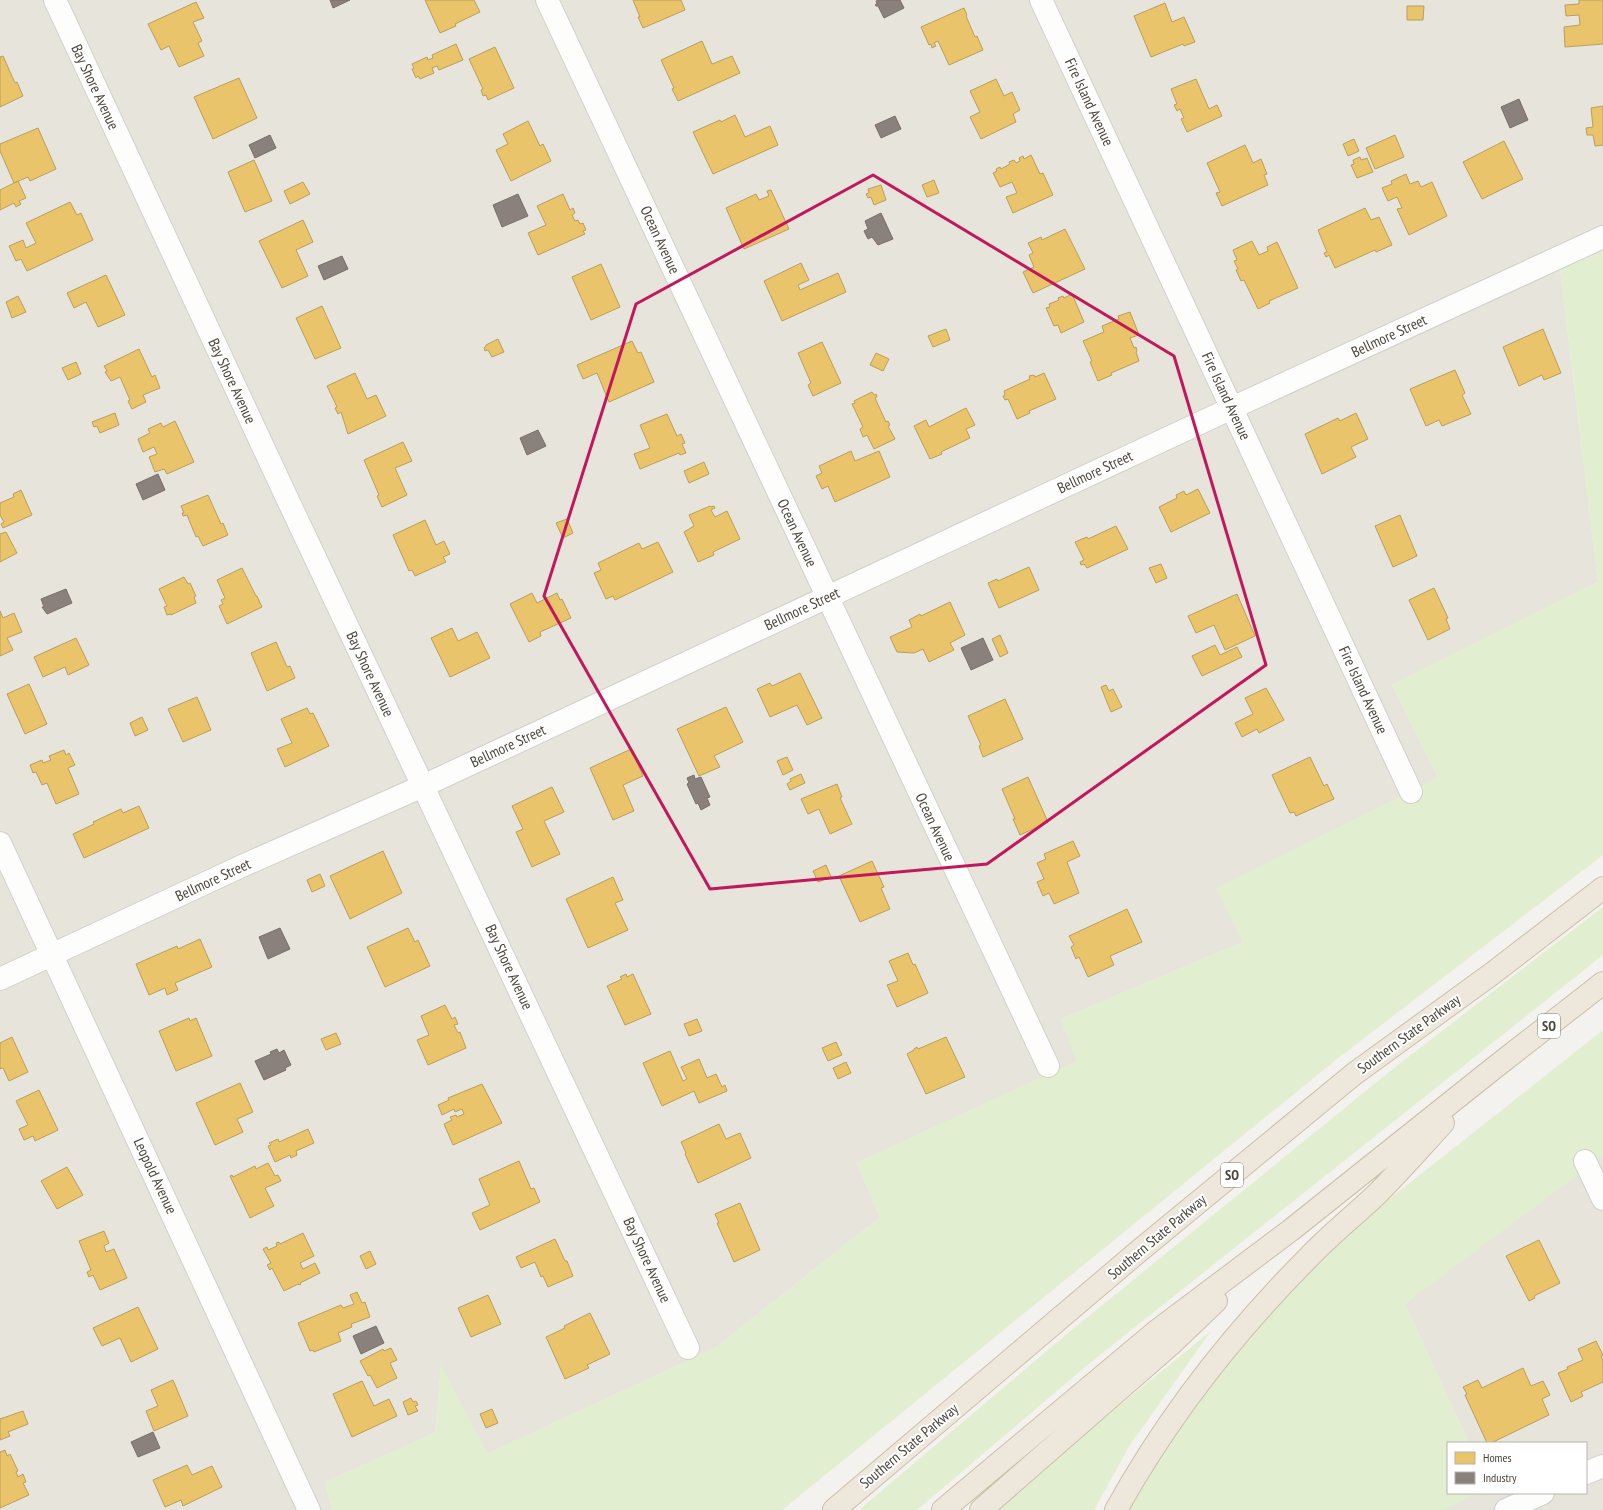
<svg xmlns="http://www.w3.org/2000/svg" width="1603" height="1510" font-family="'PT Sans Narrow',sans-serif">
	<style>
		.residential { fill: #e7e4dc }
		.green { fill: #e1eecf }
		.homes { fill: #e9c46a; stroke: #ba9e5b }
		.industry { fill: #8a817c; stroke: #776f68 }
		.lines { fill: none; stroke-linecap: round; stroke-linejoin: round }
		.street-casing { stroke: #d2d0cb; stroke-width: 24 }
		.highway-casing { stroke: #ccbfa9; stroke-width: 24 }
		.street { stroke: #fdfdfc; stroke-width: 22 }
		.highway { stroke: #ede8db; stroke-width: 22 }
		.marked { fill: none; stroke: #c2185b; stroke-width: 3; stroke-linejoin: round }
		.labels { text-anchor: middle; stroke-width: 4; stroke-linejoin: round; paint-order: stroke }
		.shield { fill: #fff; stroke: #817c74; stroke-width: 1 }
		.shield-label { font-size: 14px; font-weight: bold; fill: #4b4439 }
		.street-label { font-size: 15px; fill: #4b4439; stroke: #fff }
	</style>
	<rect width="100%" height="100%" fill="#f4f2ee"/>
	<path class="residential" d="M0 0H1603V251L1560 269 1598 582 1392 685 1438 778 1217 888 1243 942 1061 1019 1077 1061 857 1163 880 1217 715 1348 487 1454 441 1366 435 1433 325 1482 332 1510H0Z
		M1603 1145V1510H1443L1476 1493H1586V1443H1469L1405 1304Z"/>
	<path class="green" d="M1603 251V855L1337 1059 782 1510H332L325 1482 435 1433 441 1365 487 1454 715 1348 880 1217 857 1163 1076 1061 1061 1019 1243 942 1216 888 1438 778 1392 685 1598 582 1560 269Z
		M1603 907V955L1091 1362 917 1510H859L1068 1333 1394 1068Z
		M1603 1030V1156L1405 1304 1469 1443H1448V1493H1476L1443 1510H1122L1222 1355 1354 1227Z
		M1211 1331 1130 1445 1094 1510H995L1039 1471Z"/>
	<path class="homes" d="M425 0H474L480 12 455 24 456 26 440 33Z
		M633 0H681L685 10 643 28 638 17H640Z
		M1579 0H1603V44L1565 47 1564 27 1580 25 1579 15 1566 16 1565 5 1579 4Z
		M196 2 204 18 193 22 202 41 198 43 204 56 179 67 169 46 161 50 148 24Z
		M1165 3 1172 22 1184 17 1195 42 1184 46 1183 44 1151 57 1134 16Z
		M1407 6H1424L1423 20H1407Z
		M964 8 967 15 966 16 975 37 977 36 983 50 949 65 938 41 934 43 936 46 932 48 931 44 929 45 921 27Z
		M702 41 712 64 732 56 740 73 678 101 672 89 674 88 661 60Z
		M456 44 463 60 439 70 437 66 432 68 434 73 420 79 418 76 416 78 412 69 414 68 412 64 427 57 428 60 433 58 432 55Z
		M495 47 514 88 488 100 486 95 483 96 481 90 483 89 469 59Z
		M3 56 15 83 17 82 23 96 0 107V57Z
		M239 78 257 118 213 139 194 97Z
		M996 79 1004 96 1012 92 1020 110 1013 114 1016 122 981 139 970 117 980 112 970 91Z
		M1196 79 1209 109 1217 105 1222 116 1187 132 1181 119 1184 118 1180 109 1177 111 1174 105 1177 104 1171 89Z
		M1603 106V145L1595 146 1593 135H1587L1586 128 1593 127 1591 108Z
		M735 115 745 137 770 126 778 145 713 174 693 132 720 120 721 122Z
		M528 121 540 146 543 144 551 161 511 181 496 150 508 144 503 134Z
		M38 128 56 169 30 181 28 177 14 183 0 151V144Z
		M1395 135 1404 157 1375 169 1366 148Z
		M1354 139 1359 151 1348 156 1343 144Z
		M1504 141 1523 179 1482 199 1463 162Z
		M1245 145 1253 163 1261 159 1267 174 1264 175 1268 185 1222 206 1216 193 1220 192 1207 163Z
		M1031 155 1040 174 1043 173 1053 195 1013 213 1006 197 1017 193 1012 182 1000 187 993 173 997 171 996 169 1000 167 1001 169 1010 164 1009 162 1014 160 1016 163 1020 161 1019 158 1023 156 1024 159Z
		M1360 157 1361 160 1367 158 1373 172 1357 178 1351 165 1354 164 1353 160Z
		M254 160 272 201 245 212 228 172Z
		M1406 174 1410 184 1418 181 1421 187 1432 182 1447 216 1409 235 1397 209 1402 208 1397 197 1388 201 1382 188 1392 184 1391 181Z
		M934 180 939 193 927 197 922 185Z
		M18 181 26 198 19 201 21 204 16 207 14 203 0 210V190Z
		M303 182 310 194 290 204 284 191Z
		M881 185 886 200 874 205 871 197 868 198 866 194 869 193 868 189Z
		M771 190 789 229 744 249 726 208 756 194 759 200 769 196 767 191Z
		M563 194 570 210 573 208 575 213 572 215 575 221 578 220 580 224 583 223 586 230 583 231 585 234 538 255 528 233 546 225 537 206Z
		M70 202 77 215 81 213 93 240 27 271 21 259 16 261 9 246 23 240 26 248 36 243 26 223Z
		M1365 208 1371 220 1379 217 1392 245 1376 252 1375 250 1335 268 1329 255 1326 257 1324 253 1327 252 1318 230Z
		M303 220 313 242 296 250 308 276 282 288 259 241Z
		M1065 229 1085 269 1033 293 1023 272 1034 267 1029 255 1033 253 1028 243 1041 237 1042 240Z
		M1252 241 1259 255 1268 251 1267 247 1277 242 1298 288 1269 301 1270 303 1258 309 1244 280 1241 281 1236 270 1238 269 1234 261 1237 260 1233 250Z
		M801 263 809 280 798 285 800 290 838 273 846 292 782 321 764 281Z
		M601 264 620 307 591 320 572 277Z
		M106 275 125 315 98 327 86 302 74 308 67 293Z
		M1072 294 1084 322 1061 333 1058 325 1054 326 1046 308 1050 307 1049 304 1059 300 1058 298 1063 296 1064 298Z
		M18 296 26 312 12 318 6 302Z
		M322 306 341 348 315 359 296 318Z
		M1130 312 1139 335 1130 338 1134 348 1136 347 1137 351 1136 352 1139 361 1111 373 1112 375 1098 381 1090 362 1092 361 1083 341 1104 332 1102 326 1119 319 1118 316Z
		M946 329 950 340 933 347 928 336Z
		M1543 329 1561 373 1544 380 1542 375 1519 386 1503 347Z
		M498 339 504 352 492 357 488 350 485 351 484 348 486 346V345Z
		M632 341 638 353 641 352 654 382 609 402 597 373 583 379 577 365Z
		M822 342 841 383 813 396 808 385 811 383 798 353Z
		M139 349 152 377 155 375 160 388 143 395 146 402 132 409 128 401 130 400 120 377 111 381 105 372 107 371 104 366Z
		M876 353 889 359 883 371 870 365Z
		M76 362 81 374 68 380 62 368Z
		M1455 370 1465 393 1462 395 1471 414 1442 426 1439 420 1426 426 1410 389Z
		M355 373 367 399 376 395 386 416 348 434 341 412 338 414 335 408 337 407 327 386Z
		M1044 373 1056 399 1029 411 1030 413 1017 419 1008 399 1005 400 1003 396 1005 395 1004 391 1030 379 1029 376 1034 375 1035 377Z
		M872 392 874 395 876 394 877 397 875 398 886 422 888 421 890 425 888 426 895 439 874 449 867 435 863 437 860 429 863 427 852 404 855 403 854 401Z
		M966 408 975 425 966 429 970 438 941 452 942 454 930 459 914 426 926 420 929 427Z
		M115 413 119 425 100 433 97 426 94 427 92 422Z
		M1356 413 1368 439 1351 447 1356 457 1322 474 1305 434 1338 418 1340 421Z
		M667 414 677 436 681 434 685 443 682 444 686 453 680 455 679 453 640 469 634 454 650 448 640 425Z
		M175 421 194 462 167 474 164 469 155 472 149 457 157 454 154 447 143 452 138 439 150 433 148 429 161 423 163 427Z
		M403 442 412 461 395 468 407 495 382 507 377 496 379 495 364 460Z
		M851 451 855 461 879 451 890 477 835 502 828 486 822 489 816 476 822 473 819 466Z
		M704 462 709 474 689 483 684 471Z
		M1198 489 1210 513 1171 532 1159 507 1177 498 1176 495 1184 491 1186 495Z
		M21 490 32 515 3 528 1 524 4 522 0 515V503L14 497 13 494Z
		M208 495 221 524 223 523 228 535 203 546 198 536 196 537 187 515 183 516 182 513H184L181 506Z
		M710 506 711 507 714 506 715 508 711 510 715 517 727 511 740 539 713 552 714 555 698 562 684 532 694 526 689 515Z
		M1400 515 1417 556 1393 567 1375 526Z
		M567 519 573 533 563 538 556 523Z
		M425 520 436 545 444 541 450 554 443 557 446 562 415 576 412 570 409 571 393 535Z
		M1116 526 1128 549 1087 568 1084 564 1081 565 1080 562 1084 560 1075 542 1087 537 1088 539Z
		M6 532 17 553 0 562V534Z
		M658 542 673 572 615 600 613 596 606 599 594 573 601 570 598 563 639 543 642 549Z
		M1161 564 1167 578 1156 583 1149 568Z
		M1029 567 1039 590 999 608 988 583 997 579 998 581Z
		M242 568 256 596H257L262 607 227 624 219 606 223 604 221 600 225 598 217 580Z
		M184 577 188 584 190 583 196 596 194 597 196 603 171 615V614L167 615 164 607 167 606 159 589Z
		M1434 588 1448 618 1446 619 1450 629 1428 640 1409 600Z
		M532 593 537 603 557 593 560 600 562 599 571 618 540 632 541 636 529 642 510 604Z
		M1237 594 1255 636 1225 650 1214 625 1196 633 1188 616Z
		M950 602 965 635 950 643 954 650 929 662 923 649 914 653 897 652 890 637 912 627 909 620 920 614 921 616Z
		M0 611 3 618 14 613 22 632 7 638 13 650 0 656Z
		M452 628 458 641 477 632 490 658 450 677 431 638Z
		M1000 635 1008 653 1000 657 992 639Z
		M76 638 89 665 68 675 65 667 43 677 34 657Z
		M276 642 287 667 290 666 295 678 267 691 251 653Z
		M1215 645 1220 655 1237 647 1242 657 1202 676 1192 656Z
		M800 673 822 718 807 725 797 705 770 717 757 689 770 683 772 686Z
		M29 684 47 724 25 734 7 694Z
		M1106 685 1109 691 1113 689 1122 707 1111 712 1101 687Z
		M1266 688 1284 720 1259 733 1257 729 1242 737 1235 723 1253 714 1245 698Z
		M197 697 211 730 183 742 168 709Z
		M1005 699 1023 739 983 757 979 746 981 745 968 716Z
		M726 707 743 742 714 756 720 767 699 776 677 729Z
		M307 708 310 714 313 713 329 746 285 767 277 749 292 743 281 719Z
		M142 717 148 730 135 736 130 723Z
		M631 749 643 776 623 785 634 811 613 820 590 768Z
		M64 750 66 755 69 753 75 765 68 768 79 794 56 804 47 783 42 785 36 772 33 773 30 765 42 760 43 763 51 760 49 756Z
		M787 757 793 770 783 775 777 761Z
		M1310 757 1324 786 1327 784 1334 799 1296 816 1294 812 1290 813 1272 775Z
		M801 774 805 783 790 790 787 784 791 781 790 779Z
		M1028 777 1048 822 1020 835 1013 819H1015L1002 789Z
		M837 784 842 797 840 798 852 824 830 834 819 809 808 814 801 799Z
		M552 787 564 812 544 821 560 854 532 867 516 832 523 829 512 806Z
		M139 806 149 828 84 858 73 834 94 824 93 822 121 809 123 813Z
		M1073 841 1080 856 1067 862 1079 893 1054 904 1049 893 1043 896 1037 882 1044 879 1037 863 1046 859 1044 854Z
		M383 851 402 893 350 919 330 876Z
		M872 861 884 887 881 888 890 909 860 922 839 876Z
		M826 865 831 877 818 882 813 871Z
		M320 874 325 886 312 892 307 880Z
		M613 877 623 900 615 903 628 930 588 948 566 899Z
		M1127 909 1142 942 1110 956 1114 965 1088 977 1079 957 1076 959 1071 947 1074 945 1069 936Z
		M408 928 415 942 418 940 430 966 385 987 367 947Z
		M200 939 212 967 175 983 178 990 167 995 165 988 149 995 136 964 177 946 178 949Z
		M908 953 913 965 915 964 928 993 897 1007 887 985 898 981 889 961Z
		M626 974 627 977 633 974 651 1014 625 1025 607 986 622 979 620 977Z
		M445 1005 452 1019 455 1017 458 1024 454 1025 458 1033 460 1032 466 1048 428 1065 417 1040 429 1035 421 1016Z
		M189 1018 190 1021 196 1018 212 1056 176 1071 159 1031Z
		M697 1019 702 1031 689 1036 684 1024Z
		M336 1033 341 1044 326 1050 321 1039Z
		M12 1037 28 1072 9 1081 3 1068 0 1069V1043Z
		M946 1037 965 1077 926 1094 907 1054 914 1050V1049L917 1047 918 1049Z
		M836 1042 842 1055 828 1061 822 1048Z
		M670 1051 683 1081 687 1079 681 1067 699 1059 707 1078 716 1074 722 1087 725 1085 727 1091 699 1103 694 1091 662 1106 643 1063Z
		M846 1062 851 1073 838 1079 833 1068Z
		M240 1083 253 1112 237 1119 243 1132 215 1145 196 1103Z
		M482 1084 502 1123 453 1145 444 1124 452 1120 450 1117 456 1115 457 1117 464 1114 462 1109 455 1112 454 1109 442 1115 438 1105 449 1100 448 1098Z
		M39 1090 58 1130 35 1141 33 1136 24 1140 19 1129 28 1125 16 1101Z
		M719 1124 726 1139 740 1133 751 1158 698 1183 685 1154 686 1153 681 1142Z
		M308 1129 314 1143 296 1151 297 1155 291 1158 290 1155 275 1162 268 1146 271 1145 269 1143 278 1139 279 1142Z
		M519 1161 531 1189 534 1188 540 1202 480 1230 472 1213 490 1205 479 1179Z
		M268 1163 275 1176 278 1175 281 1181 265 1188 274 1206 250 1218 230 1176 232 1175 233 1177 255 1166 256 1169Z
		M67 1167 83 1195 57 1209 41 1181Z
		M740 1203 760 1250 734 1262 717 1223H719L715 1214Z
		M104 1231 109 1243 104 1246 106 1252 114 1249 127 1278 100 1290 93 1275 89 1277 87 1272 91 1270 79 1241Z
		M303 1233 314 1256 300 1263 303 1269 315 1263 320 1273 300 1283 301 1284 299 1285 298 1284 284 1291 272 1268 270 1270 267 1265 271 1263 263 1249 267 1247 268 1250 277 1246 276 1243 279 1242 280 1244Z
		M555 1239 565 1261H567L573 1276 548 1287 543 1276 541 1277 535 1262 521 1268 516 1257Z
		M1539 1240 1560 1283 1534 1296 1535 1298 1529 1301 1506 1256Z
		M370 1251 376 1264 366 1269 360 1256Z
		M357 1292 362 1303 365 1302 370 1317 351 1324 352 1327 338 1333 341 1341 314 1352 313 1350 310 1351 298 1323 341 1305 343 1308 354 1304 350 1295Z
		M488 1295 501 1324 471 1337 458 1308Z
		M138 1307 158 1349 131 1362 120 1338 102 1346 93 1328Z
		M590 1313 610 1354 587 1365 589 1368 565 1379 546 1337 565 1328 564 1326Z
		M1596 1341 1603 1355 1601 1356 1603 1361V1382L1581 1392 1583 1396 1571 1402 1558 1373 1568 1369 1567 1367 1583 1360 1578 1349Z
		M391 1348 397 1360 390 1363 397 1378 377 1388 370 1375 368 1376 360 1361 383 1349 384 1351Z
		M1523 1368 1531 1386 1543 1381 1550 1395 1542 1399 1549 1415 1491 1443H1487L1465 1395 1467 1394 1463 1387 1478 1380 1482 1388Z
		M173 1380 188 1416 154 1431 146 1411 158 1406 151 1390Z
		M362 1381 374 1406 389 1399 397 1416 352 1437 333 1394Z
		M411 1398 413 1402 416 1401 418 1405 415 1406 418 1411 408 1415 403 1402Z
		M492 1409 498 1423 486 1428 480 1414Z
		M23 1411 28 1424 8 1432 10 1436 0 1440V1419Z
		M5 1450 7 1456 10 1454 18 1471 16 1472 18 1477 23 1474 26 1482 23 1483 29 1495 0 1508V1452Z
		M187 1465 192 1475 212 1466 222 1487 183 1506 181 1500 165 1507 153 1480Z"/>
	<path class="industry" d="M330 0H350L333 8Z
		M879 0H900L904 8 884 18 878 6H876L875 5 877 4 876 1Z
		M1519 99 1528 120 1510 128 1501 107Z
		M895 116 901 129 881 138 875 125Z
		M270 135 276 148 255 158 249 145Z
		M518 194 528 216 502 227 493 205Z
		M881 213 893 239 878 245 872 237 868 239 864 231 868 229 865 221Z
		M342 256 348 269 324 280 318 266Z
		M538 430 546 446 527 455 520 438Z
		M158 474 165 490 143 500 136 484Z
		M66 589 72 603 47 614 42 607H44L41 599Z
		M983 638 993 660 971 670 961 648Z
		M694 775 695 779 701 777 710 797 707 798 710 805 701 810 698 803 696 804 687 784 689 783 687 778Z
		M280 928 290 949 268 959 259 937Z
		M277 1049 279 1053 284 1050 291 1065 285 1068 286 1070 264 1080 255 1061 271 1054 270 1052Z
		M376 1326 384 1343 361 1354 353 1336Z
		M153 1432 160 1448 138 1457 131 1442Z"/>
	<g class="lines">
		<g class="street-casing">
			<path id="street" d="M55 0 286 496 688 1348
				M547 0 1048 1066
				M1041 0 1411 792
				M0 843 309 1510
				M0 979 242 866 423 786 1232 408 1603 237
				M1585 1161 1603 1199
				M1586 1473 1603 1466
				M1506 1510 1543 1493"/>
		</g>
		<g class="highway-casing">
			<path id="highway" d="M834 1510 1139 1251 1354 1074 1493 973 1603 888
				M943 1510 1158 1330 1291 1230 1494 1068 1603 983
				M981 1510 1170 1345 1216 1301
				M1116 1510C1168 1416 1234 1332 1310 1256 1331 1234 1355 1215 1377 1194 1400 1171 1421 1147 1443 1123"/>
		</g>
		<use href="#street" class="street"/>
		<use href="#highway" class="highway"/>
	</g>
	<path class="marked" d="M873 175 1174 356 1266 665 987 864 710 889 544 596 636 304Z"/>
	<g class="labels">
		<g class="shield">
			<rect x="1538" y="1014" width="22" height="24" rx="3"/>
			<rect x="1221" y="1163" width="22" height="24" rx="3"/>
		</g>
		<g class="shield-label">
			<text x="1549" y="1031">SO</text>
			<text x="1232" y="1180">SO</text>
		</g>
		<g class="street-label">
			<text transform="translate(95 87) rotate(65)" y="5">Bay Shore Avenue</text>
			<text transform="translate(1089 102) rotate(65)" y="5">Fire Island Avenue</text>
			<text transform="translate(660 240) rotate(65)" y="5">Ocean Avenue</text>
			<text transform="translate(1389 336) rotate(-25)" y="5">Bellmore Street</text>
			<text transform="translate(232 381) rotate(65)" y="5">Bay Shore Avenue</text>
			<text transform="translate(1226 396) rotate(65)" y="5">Fire Island Avenue</text>
			<text transform="translate(1095 472) rotate(-25)" y="5">Bellmore Street</text>
			<text transform="translate(797 533) rotate(65)" y="5">Ocean Avenue</text>
			<text transform="translate(802 609) rotate(-25)" y="5">Bellmore Street</text>
			<text transform="translate(370 674) rotate(65)" y="5">Bay Shore Avenue</text>
			<text transform="translate(1363 690) rotate(65)" y="5">Fire Island Avenue</text>
			<text transform="translate(508 746) rotate(-25)" y="5">Bellmore Street</text>
			<text transform="translate(935 827) rotate(65)" y="5">Ocean Avenue</text>
			<text transform="translate(213 880) rotate(-25)" y="5">Bellmore Street</text>
			<text transform="translate(509 967) rotate(65)" y="5">Bay Shore Avenue</text>
			<text transform="translate(1409 1034) rotate(-36)" y="5">Southern State Parkway</text>
			<text transform="translate(155 1176) rotate(65)" y="5">Leopold Avenue</text>
			<text transform="translate(1157 1237) rotate(-40)" y="5">Southern State Parkway</text>
			<text transform="translate(647 1260) rotate(65)" y="5">Bay Shore Avenue</text>
			<text transform="translate(909 1446) rotate(-40)" y="5">Southern State Parkway</text>
		</g>
	</g>
	<rect x="1447" y="1442" width="140" height="52" fill="#ffffff" stroke="#b7b4b0"/>
	<rect x="1455" y="1452" width="20" height="12" fill="#e9c46a" stroke="#b7b4b0"/>
	<text x="1483" y="1462" font-size="12" fill="#4b4439">Homes</text>
	<rect x="1455" y="1472" width="20" height="12" fill="#8a817c" stroke="#b7b4b0"/>
	<text x="1483" y="1482" font-size="12" fill="#4b4439">Industry</text>
</svg>
